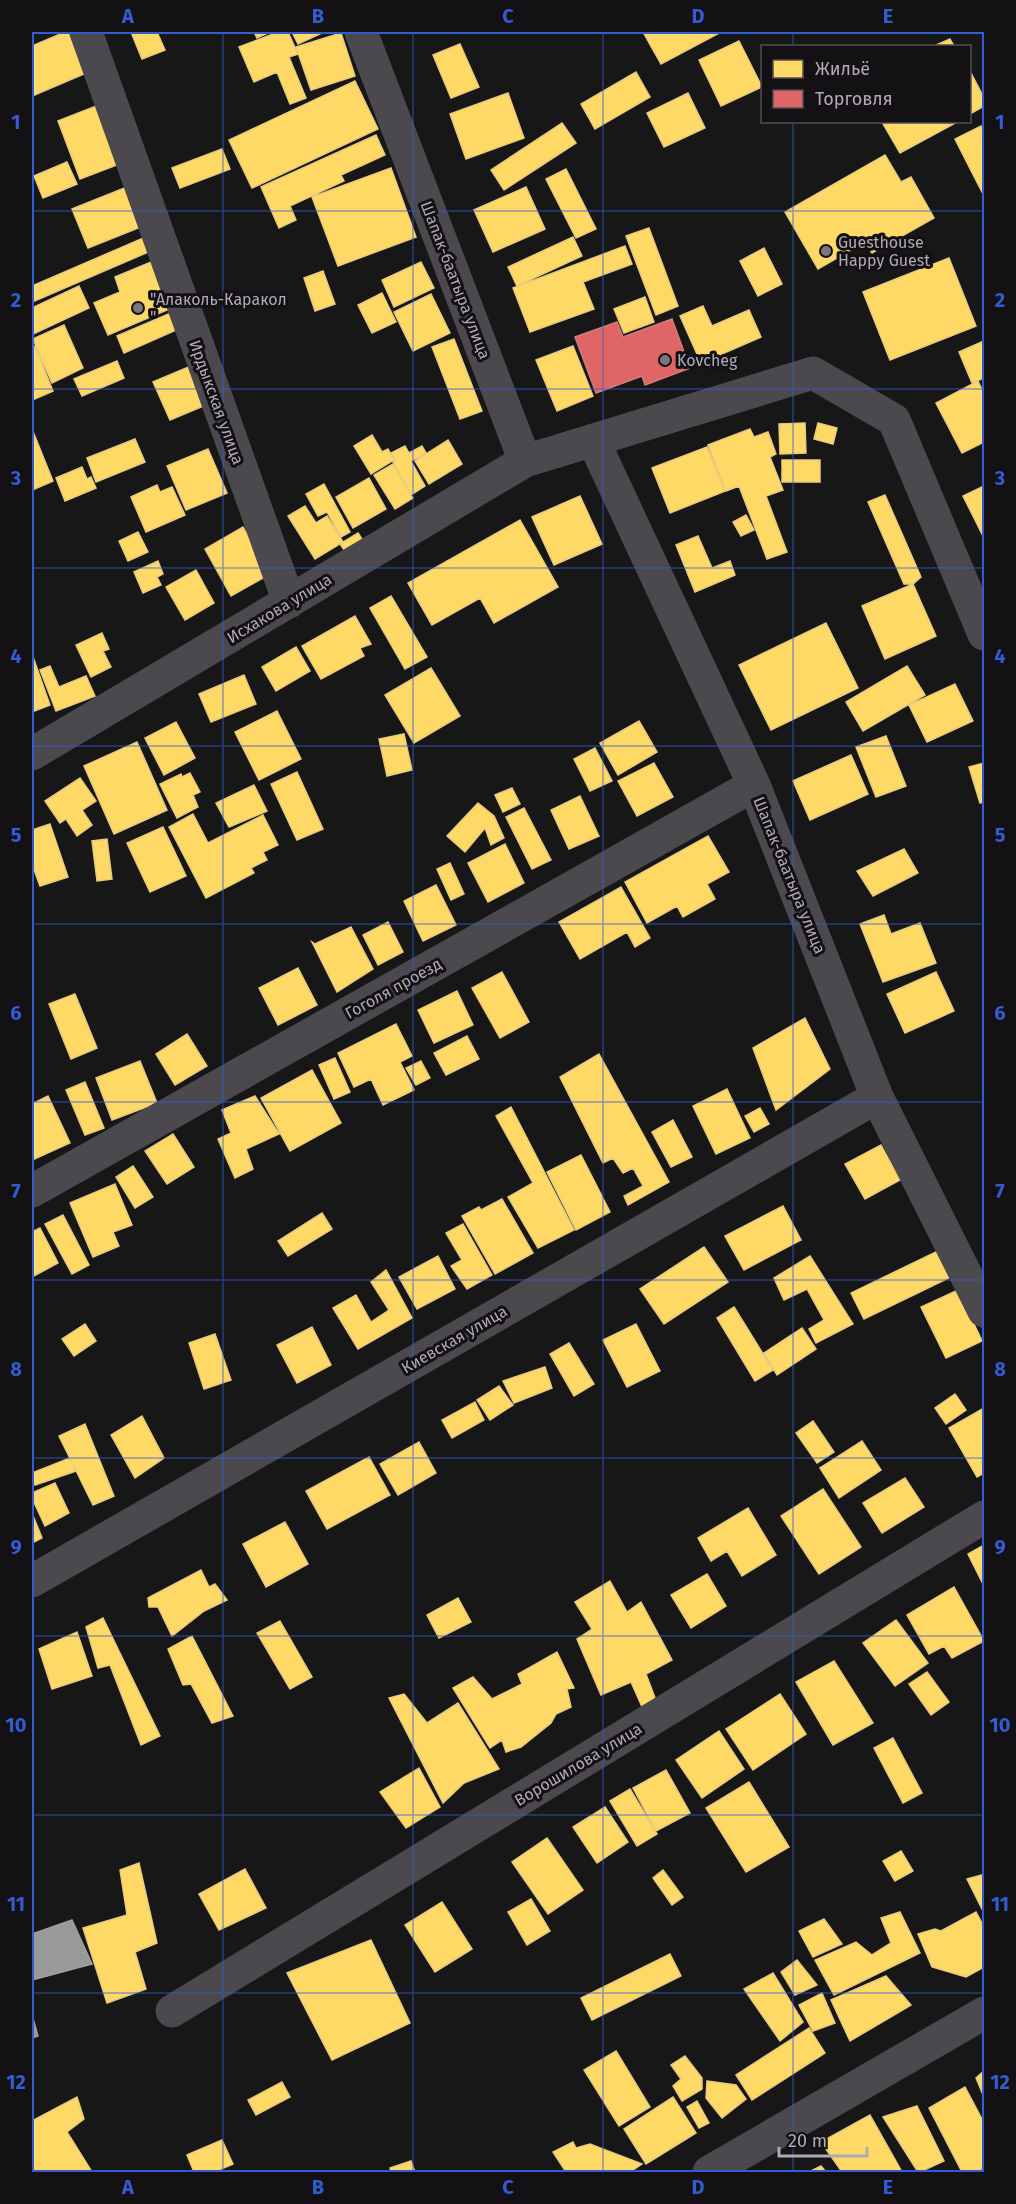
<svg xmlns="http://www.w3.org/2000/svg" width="1016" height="2204" font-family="'Fira Sans',sans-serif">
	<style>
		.homes { fill: #ffd966; stroke: #e8cb7e; stroke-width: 1.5 }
		.shops { fill: #e06666; stroke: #d27a7e; stroke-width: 1.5 }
		.industry { fill: #999; stroke: #a09ea2; stroke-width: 1.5 }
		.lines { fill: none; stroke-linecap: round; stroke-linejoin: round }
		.minor { stroke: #4b494d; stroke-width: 33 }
		.grid { fill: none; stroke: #335cd3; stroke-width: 1.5; stroke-opacity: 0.55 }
		.poi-dot { fill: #7c767e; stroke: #131113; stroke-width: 2 }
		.labels { text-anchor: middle; stroke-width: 6; stroke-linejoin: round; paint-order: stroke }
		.poi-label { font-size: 16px; fill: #b2a9b6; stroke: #131113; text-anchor: start }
		.street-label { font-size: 16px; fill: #b2a9b6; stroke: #131113 }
		.neatline { fill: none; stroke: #335cd3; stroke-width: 2 }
		.grid-label { font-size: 20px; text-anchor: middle; font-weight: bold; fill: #335cd3 }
	</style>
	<rect width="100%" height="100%" fill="#171717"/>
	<path class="homes" d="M65 32H68L86 73 32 96V46Z
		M131 32H157L165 50 142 59Z
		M254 32H270L257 38Z
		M278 32H288L298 54 289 57 306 98 290 104 277 72 254 82 239 47Z
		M292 32H324L298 44Z
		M643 32H721L661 64Z
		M341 33 355 76 311 90 296 47Z
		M950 39 954 46H934Z
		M739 41 762 87 721 106 699 60Z
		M460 44 479 87 451 98 433 55Z
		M970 71 984 98V106L970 114Z
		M636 72 650 97 595 129 581 104Z
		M355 81 378 129 252 188 229 140Z
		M508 93 524 138 466 159 450 114Z
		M688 93 705 128 664 147 647 113Z
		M104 103 127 161 80 179 58 121Z
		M882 122H957L900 153Z
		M562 123 576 143 504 190 491 170Z
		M981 126 984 133V191L982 192 955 139Z
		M376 135 385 155 341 175 344 181 290 206 296 220 279 228 261 187Z
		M222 149 230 169 180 188 172 168Z
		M885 155 901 182 911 177 934 218 872 253 865 242 818 269 785 212Z
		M67 162 77 184 43 198 34 176Z
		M391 168 416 237 338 266 312 197Z
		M566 169 596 229 576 238 546 179Z
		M127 187 143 226 88 248 72 209Z
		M526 187 545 229 493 252 474 210Z
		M649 228 678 306 656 315 626 236Z
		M148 236 153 250 32 302V286Z
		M573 237 582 256 517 286 508 267Z
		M625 246 632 264 583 282 594 309 530 332 513 288Z
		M764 248 782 284 758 296 740 261Z
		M949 258 976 326 890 360 863 292Z
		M156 260 176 306 108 335 94 303 120 292 115 277Z
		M421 262 434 288 394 307 382 280Z
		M323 271 335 304 315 311 304 278Z
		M79 286 89 308 33 334 32 308Z
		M382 293 396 322 372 333 358 305Z
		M431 294 450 333 413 351 394 312Z
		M645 297 654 322 624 333 614 309Z
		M703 306 712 326 749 310 761 337 701 363 680 316Z
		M178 310 185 326 124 353 117 336Z
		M64 325 83 368 52 383 33 339Z
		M454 339 482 411 460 419 432 347Z
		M984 341V378L972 383 959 352Z
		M35 346 53 391 32 400V348Z
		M573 346 593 396 557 411 536 360Z
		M117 361 124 378 82 396 74 379Z
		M191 366 208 404 170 420 153 382Z
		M978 381 984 394V442L962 453 936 403Z
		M805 423 806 453 780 454 779 424Z
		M818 423 837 428 833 444 814 439Z
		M32 429 53 481 32 490Z
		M750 429 754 437 768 432 776 454 770 457 783 490 766 496 787 552 767 559 739 486 726 491 708 445Z
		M372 435 382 452 388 449 394 460 371 474 354 446Z
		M135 439 145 462 96 482 87 458Z
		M448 440 462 464 429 484 415 461Z
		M405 446 409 453 422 446 426 453 411 461 425 486 411 495 393 462 395 460 391 453Z
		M707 447 725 491 670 513 652 468Z
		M208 449 227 493 186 510 167 466Z
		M782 460H820V482H782Z
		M393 464 413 498 395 509 374 475Z
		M82 467 87 479 91 477 96 488 65 501 56 478Z
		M369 478 386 509 353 528 336 497Z
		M324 484 350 532 341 537 327 512 318 516 306 494Z
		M157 485 160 492 172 487 185 515 146 532 131 497Z
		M984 486V538L963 496Z
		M885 495 921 577 913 584H904L868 502Z
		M580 496 602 544 554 565 532 517Z
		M305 506 316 523 327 516 343 542 315 559 288 516Z
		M746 515 754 530 741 536 733 522Z
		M520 520 558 587 494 623 480 598 432 625 408 583Z
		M243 527 270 574 231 596 205 549Z
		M138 532 148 552 128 561 119 541Z
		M358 533 364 542 347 554 340 544Z
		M698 536 712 568 730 561 735 575 695 592 676 545Z
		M158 561 163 574 157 577 161 585 143 593 134 572Z
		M196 570 214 603 185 620 166 587Z
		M913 584 936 636 885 659 862 606Z
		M391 596 427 657 405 669 370 608Z
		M355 616 371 644 360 648 364 656 321 679 302 646Z
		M826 623 858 688 771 730 739 665Z
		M102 633 109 649 103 651 111 667 91 677 76 645Z
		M296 647 310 671 276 691 262 667Z
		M32 654 50 705 32 712Z
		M50 666 59 687 86 676 95 696 56 711 40 670Z
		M907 666 925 695 863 731 846 702Z
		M431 668 460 716 414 743 385 695Z
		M244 675 256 704 211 722 199 694Z
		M955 684 973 721 927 742 909 705Z
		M277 711 301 759 259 780 235 732Z
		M639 721 657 752 618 775 600 743Z
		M176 722 195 758 164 775 145 738Z
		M404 734 412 770 387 776 379 739Z
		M886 736 906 786 876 797 856 747Z
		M137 742 167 810 114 834 84 766Z
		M595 748 612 781 590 791 574 759Z
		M851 755 868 794 810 820 793 781Z
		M654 763 673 797 637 816 618 781Z
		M984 763V802L980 803 969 767Z
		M297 772 323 829 297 840 271 784Z
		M190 773 200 792 193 795 198 807 177 818 160 784 181 774 182 777Z
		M80 778 96 801 82 810 92 825 77 836 66 819 60 823 45 801Z
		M254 785 267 811 229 827 216 803Z
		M512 788 520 804 503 812 495 795Z
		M580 796 599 836 569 849 551 810Z
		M478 803 494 816 504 838 491 845 485 828 465 852 447 836Z
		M524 808 551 860 532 869 506 817Z
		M193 814 208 843 263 815 278 845 263 852 267 860 251 868 254 873 206 898 169 827Z
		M50 824 68 877 40 886 32 864V830Z
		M163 827 186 876 150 892 127 843Z
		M708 836 729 872 707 884 715 899 683 917 677 906 647 923 625 882Z
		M107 839 112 879 97 881 92 841Z
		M505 844 524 883 488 902 468 863Z
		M904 849 918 873 873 896 857 871Z
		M450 863 464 894 451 900 437 869Z
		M436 885 456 925 423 941 404 901Z
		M621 887 650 938 635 947 627 932 580 959 559 922Z
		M884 915 891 934 920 923 936 963 883 982 860 924Z
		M388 922 403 952 378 965 363 935Z
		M351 927 373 969 337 992 312 942 315 944Z
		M298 968 317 1005 278 1025 259 988Z
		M502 972 529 1022 500 1038 472 988Z
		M936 972 954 1011 905 1033 887 994Z
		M457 991 473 1025 434 1043 418 1010Z
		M75 994 97 1048 71 1059 49 1004Z
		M805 1018 830 1069 776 1110 753 1048Z
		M396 1024 412 1056 400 1062 414 1090 383 1105 371 1079 354 1087 338 1053Z
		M187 1034 207 1066 175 1085 156 1054Z
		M467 1036 479 1059 446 1075 434 1053Z
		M599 1054 669 1182 628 1205 624 1196 643 1186 633 1168 623 1173 613 1158 603 1163 560 1077Z
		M335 1058 350 1092 334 1099 319 1065Z
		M140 1061 157 1103 112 1120 96 1078Z
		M421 1061 430 1078 416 1085 406 1068Z
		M312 1070 341 1123 290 1151 261 1098Z
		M85 1082 104 1128 85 1135 66 1090Z
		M727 1089 750 1138 716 1154 693 1106Z
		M48 1096 70 1143 32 1160V1104Z
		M255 1096 279 1134 246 1149 253 1169 235 1178 218 1139 231 1133 222 1110Z
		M511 1107 574 1230 538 1248 508 1197 533 1183 496 1116Z
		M760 1108 769 1124 754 1132 745 1116Z
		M673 1120 692 1157 671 1167 652 1132Z
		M173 1134 194 1167 167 1184 145 1151Z
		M881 1145 900 1180 865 1199 845 1164Z
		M581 1155 610 1212 576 1230 547 1172Z
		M133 1166 153 1197 135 1208 116 1177Z
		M115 1184 132 1225 113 1232 119 1246 93 1257 70 1203Z
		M502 1199 533 1253 495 1274 462 1216 479 1207 481 1210Z
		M783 1206 801 1240 744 1270 725 1236Z
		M322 1213 332 1229 288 1256 278 1241Z
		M63 1215 89 1265 72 1274 45 1224Z
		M463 1224 492 1275 467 1289 451 1266 462 1260 446 1233Z
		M40 1228 58 1263 32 1277V1232Z
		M704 1247 728 1282 664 1324 640 1289Z
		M940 1250 953 1276 864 1319 851 1293Z
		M438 1256 455 1289 417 1309 399 1277Z
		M810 1256 853 1324 816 1343 809 1329 824 1320 807 1289 784 1300 774 1278Z
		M386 1270 412 1318 358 1349 333 1308 356 1295 371 1322 389 1310 371 1282Z
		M958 1290 982 1341 946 1358 921 1307Z
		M734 1307 773 1370 755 1381 717 1318Z
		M85 1324 96 1341 74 1356 62 1339Z
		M636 1324 660 1371 627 1387 603 1340Z
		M312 1327 331 1365 297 1383 277 1345Z
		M802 1328 816 1349 777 1375 764 1353Z
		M215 1334 231 1380 204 1389 189 1343Z
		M569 1343 594 1384 574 1396 550 1354Z
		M545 1367 552 1388 514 1403 503 1381Z
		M499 1386 513 1405 490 1420 477 1400Z
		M955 1394 966 1410 946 1424 935 1408Z
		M475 1402 484 1420 452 1438 442 1420Z
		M984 1408V1473L977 1477 949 1428Z
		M142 1416 164 1458 135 1478 111 1435Z
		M813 1421 834 1452 817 1463 796 1433Z
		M85 1424 114 1496 93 1505 59 1436Z
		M862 1441 881 1470 839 1498 820 1468Z
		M419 1442 436 1473 398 1495 380 1464Z
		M369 1457 390 1495 327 1529 306 1491Z
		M70 1458 76 1471 35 1485 32 1479V1473Z
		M905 1478 924 1507 882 1533 863 1503Z
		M55 1483 69 1513 45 1526 32 1498V1493Z
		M823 1489 861 1547 819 1574 781 1516Z
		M748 1508 776 1555 742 1576 727 1551 711 1561 698 1538Z
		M32 1513 42 1538 32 1543Z
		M285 1522 308 1564 266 1587 243 1544Z
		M984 1545V1580L982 1582 968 1554Z
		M201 1570 209 1587 215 1584 227 1600 204 1611 172 1636 158 1607H149L148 1598Z
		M707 1574 726 1606 691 1628 671 1595Z
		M610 1581 627 1612 641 1602 672 1660 646 1674 657 1703 643 1709 631 1682 601 1695 577 1639 592 1629 575 1602Z
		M954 1587 984 1641 952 1658 944 1646 929 1654 907 1615Z
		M458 1598 471 1622 439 1638 427 1615Z
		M103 1618 160 1736 141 1745 110 1665 98 1668 86 1627Z
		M896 1620 928 1663 895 1686 863 1643Z
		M280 1621 312 1677 290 1689 257 1633Z
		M77 1632 92 1676 52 1689 39 1649Z
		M192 1636 233 1716 212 1723 191 1684 183 1685 168 1649Z
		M557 1652 574 1688 567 1689 571 1707 556 1714 551 1723 521 1747 506 1752 502 1740 490 1748 453 1688 473 1677 492 1699 522 1684 518 1674Z
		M834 1661 873 1723 833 1745 796 1682Z
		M927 1672 949 1702 931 1715 909 1684Z
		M404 1694 427 1723 458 1703 499 1769 464 1783 443 1803 389 1698Z
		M780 1694 806 1734 753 1770 726 1729Z
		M719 1731 744 1769 702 1798 676 1760Z
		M893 1738 922 1793 903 1803 874 1748Z
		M419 1768 440 1807 406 1828 380 1792Z
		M666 1770 690 1813 656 1831 633 1788Z
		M749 1782 789 1847 746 1872 706 1808Z
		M630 1789 657 1834 637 1846 610 1801Z
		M605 1807 628 1842 597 1863 573 1827Z
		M547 1838 583 1890 548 1914 512 1862Z
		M901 1851 913 1871 895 1881 883 1861Z
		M139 1863 157 1943 135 1952 146 1989 107 2003 83 1928 127 1915 120 1870Z
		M245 1869 266 1908 219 1930 199 1894Z
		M663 1870 683 1897 672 1905 653 1878Z
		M982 1875 984 1879V1913L967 1879Z
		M531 1899 550 1931 527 1945 508 1912Z
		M442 1902 472 1949 435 1972 405 1925Z
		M900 1912 920 1953 834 1995 815 1960 856 1942 872 1955 891 1943 881 1918Z
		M976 1912 984 1927V1967L966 1977 932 1967 918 1934 935 1929 941 1931Z
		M824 1919 842 1944 813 1957 799 1931Z
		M371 1940 410 2023 332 2060 287 1973Z
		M670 1954 681 1976 592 2020 581 1998Z
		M797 1960 817 1985 795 1995 781 1972Z
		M773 1973 803 2022 780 2041 744 1989Z
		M886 1976 911 2005 850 2041 831 2000Z
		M822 1993 835 2023 813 2031 799 2005Z
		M809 2028 825 2053 752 2100 736 2075Z
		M616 2051 650 2107 619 2126 584 2070Z
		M685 2056 702 2078V2089L682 2101 673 2086 681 2079 671 2065Z
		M984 2071V2097L976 2078Z
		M707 2081 736 2085 746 2099 722 2118 706 2098Z
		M282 2082 290 2097 256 2115 248 2100Z
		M965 2087 984 2123V2168L975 2172H962L929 2108Z
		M77 2097 84 2119 67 2132 92 2172H32V2121Z
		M673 2097 696 2133 646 2164 624 2129Z
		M697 2101 709 2123 699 2128 687 2107Z
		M917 2106 944 2161 920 2172H918L883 2117Z
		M870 2115 902 2172H842L821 2142Z
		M222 2140 233 2164 214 2172H194L187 2155Z
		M573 2142 576 2148 590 2144 642 2164 630 2172H566L553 2152Z
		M411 2161 415 2172H391L390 2168Z
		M821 2166 826 2172H809Z"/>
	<path class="shops" d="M672 319 690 368 645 385 642 376 596 393 575 337 617 322 623 337Z"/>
	<path class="industry" d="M72 1920 92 1964 32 1980V1934Z
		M32 2015 38 2036 32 2038Z"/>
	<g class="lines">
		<path class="minor" d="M86 32 289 602
			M361 32 525 461 813 373 894 420 984 634
			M593 440 754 785 877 1097 984 1311
			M32 754 525 461
			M32 1191 754 785
			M32 1581 877 1097
			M172 2011 984 1517
			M709 2172 984 2013"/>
	</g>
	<path class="grid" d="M223 32V2172M413 32V2172M603 32V2172M793 32V46M793 122V2172M32 211H984M32 389H984M32 568H984M32 746H984M32 924H984M32 1102H984M32 1280H984M32 1458H984M32 1636H984M32 1815H984M32 1993H984"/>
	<g class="poi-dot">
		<circle cx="826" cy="251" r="6"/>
		<circle cx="138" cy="308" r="6"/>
		<circle cx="665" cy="360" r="6"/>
	</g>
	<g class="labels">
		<g class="poi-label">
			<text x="838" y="248">Guesthouse<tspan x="838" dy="18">Happy Guest</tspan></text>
			<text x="150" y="305">"Алаколь-Каракол<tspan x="150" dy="18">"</tspan></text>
			<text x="677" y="366">Kovcheg</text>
		</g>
		<g class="street-label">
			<text transform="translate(456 280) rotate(69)" y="6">Шапак-баатыра улица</text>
			<text transform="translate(217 402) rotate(70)" y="6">Ирдыкская улица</text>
			<text transform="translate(279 608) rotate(-31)" y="6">Исхакова улица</text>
			<text transform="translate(790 875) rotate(68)" y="6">Шапак-баатыра улица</text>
			<text transform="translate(393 988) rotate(-29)" y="6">Гоголя проезд</text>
			<text transform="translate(454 1339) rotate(-30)" y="6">Киевская улица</text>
			<text transform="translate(578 1764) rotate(-31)" y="6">Ворошилова улица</text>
		</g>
	</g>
	<rect width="1016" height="2204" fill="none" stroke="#131113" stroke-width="66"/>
	<rect x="761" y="45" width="210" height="78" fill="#131113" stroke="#534e54" stroke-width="1.5"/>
	<rect x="773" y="60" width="30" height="18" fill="#ffd966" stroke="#534e54" stroke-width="1.5"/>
	<text x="815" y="75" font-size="18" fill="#b2a9b6">Жильё</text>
	<rect x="773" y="90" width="30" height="18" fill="#e06666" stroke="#534e54" stroke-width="1.5"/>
	<text x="815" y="105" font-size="18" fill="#b2a9b6">Торговля</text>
	<path d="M779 2147v9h88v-9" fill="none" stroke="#b2a9b6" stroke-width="3"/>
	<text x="788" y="2147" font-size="18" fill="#b2a9b6" stroke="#131113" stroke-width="4.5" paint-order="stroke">20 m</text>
	<rect x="33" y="33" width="950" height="2138" class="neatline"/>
	<g class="grid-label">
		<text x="128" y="23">A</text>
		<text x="318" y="23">B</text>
		<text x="508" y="23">C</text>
		<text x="698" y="23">D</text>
		<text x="888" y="23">E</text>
		<text x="16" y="129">1</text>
		<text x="1000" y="129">1</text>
		<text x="16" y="307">2</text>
		<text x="1000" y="307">2</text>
		<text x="16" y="485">3</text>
		<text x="1000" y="485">3</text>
		<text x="16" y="663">4</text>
		<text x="1000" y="663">4</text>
		<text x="16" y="842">5</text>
		<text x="1000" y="842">5</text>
		<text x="16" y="1020">6</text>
		<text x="1000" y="1020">6</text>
		<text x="16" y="1198">7</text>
		<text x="1000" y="1198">7</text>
		<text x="16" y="1376">8</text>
		<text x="1000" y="1376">8</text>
		<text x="16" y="1554">9</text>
		<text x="1000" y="1554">9</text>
		<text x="16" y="1732">10</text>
		<text x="1000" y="1732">10</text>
		<text x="16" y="1911">11</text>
		<text x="1000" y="1911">11</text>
		<text x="16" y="2089">12</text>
		<text x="1000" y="2089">12</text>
		<text x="128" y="2194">A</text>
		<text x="318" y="2194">B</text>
		<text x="508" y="2194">C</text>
		<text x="698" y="2194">D</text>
		<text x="888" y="2194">E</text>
	</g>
</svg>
